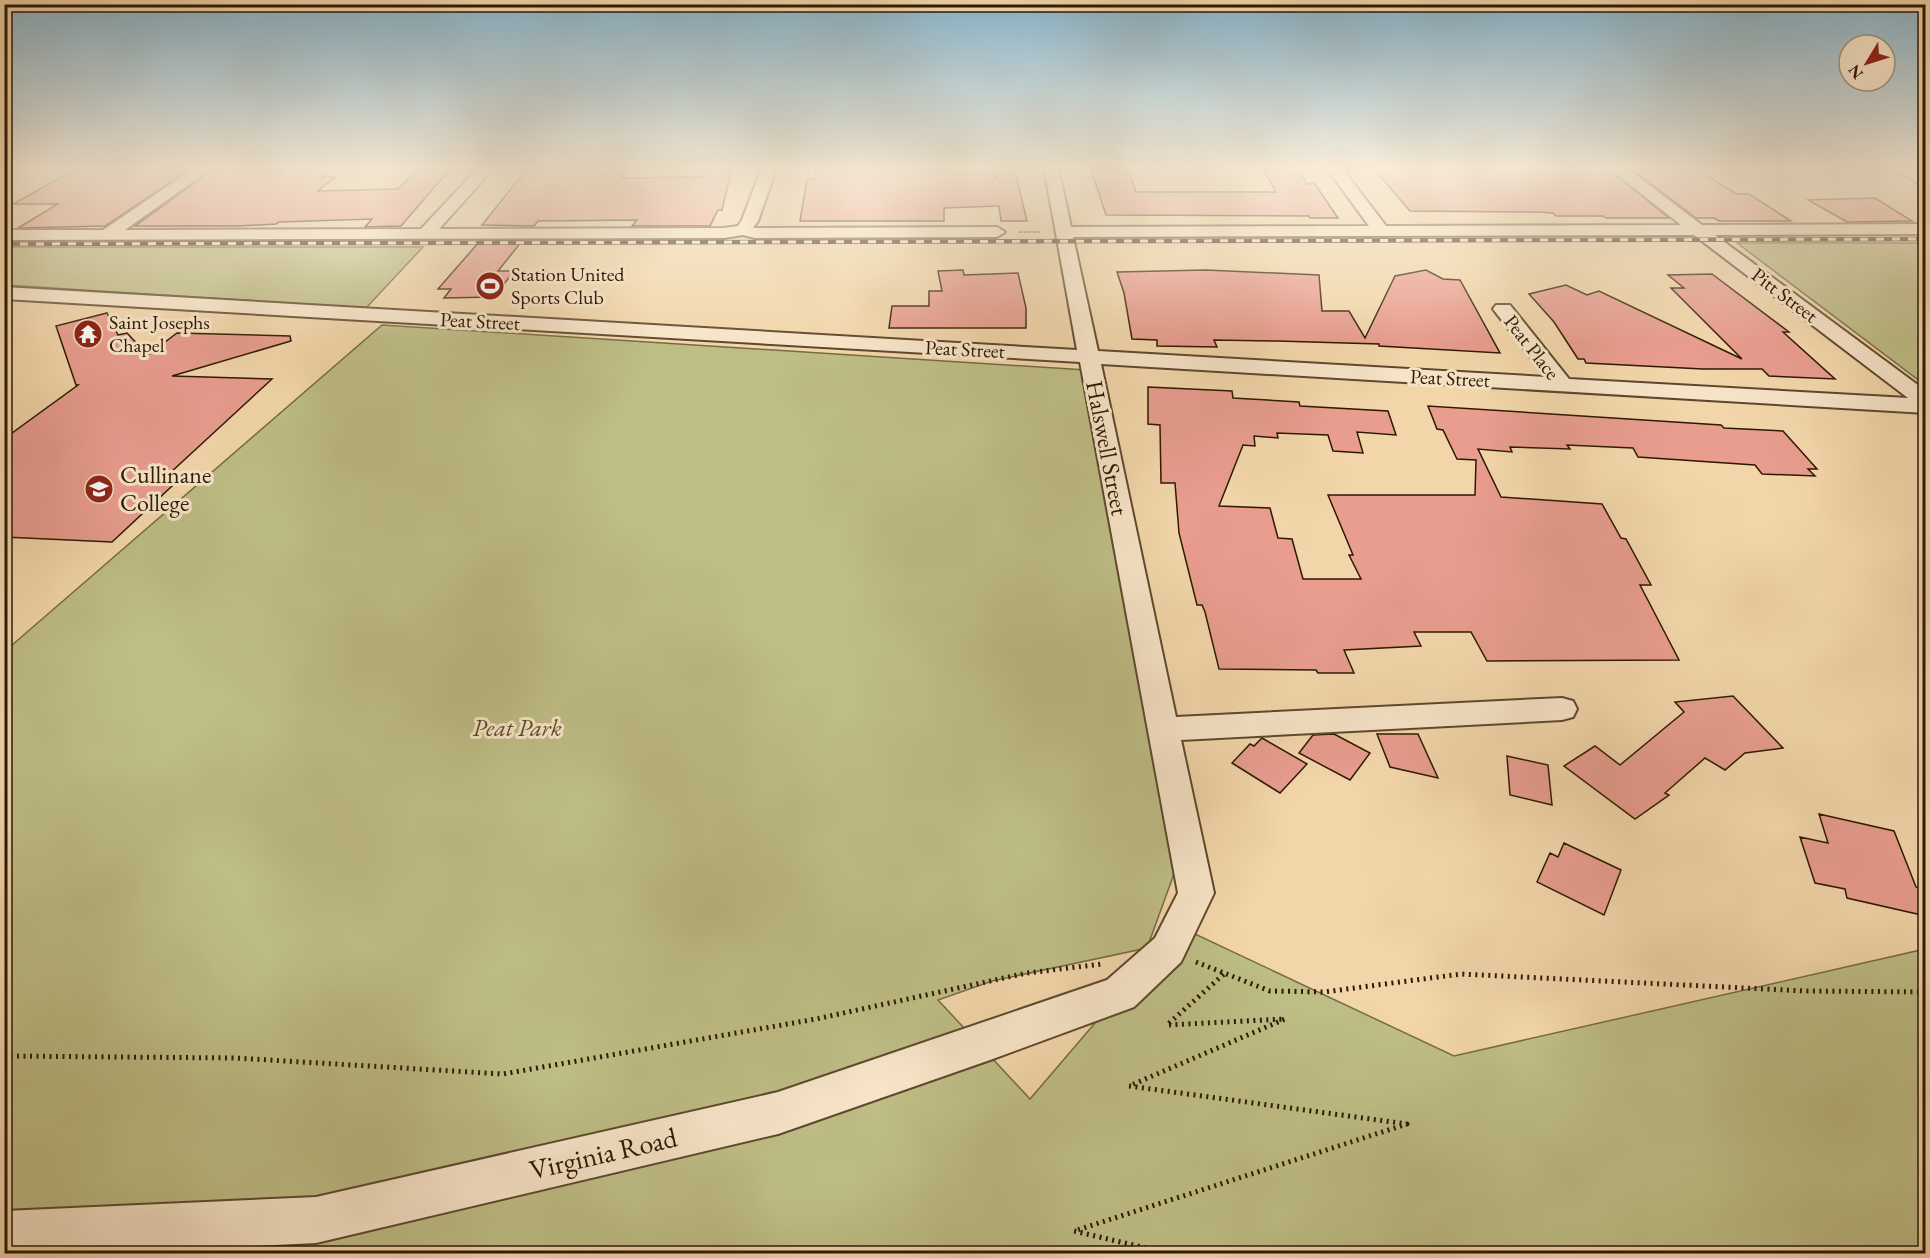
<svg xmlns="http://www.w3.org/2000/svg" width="1930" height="1258" font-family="'EB Garamond',serif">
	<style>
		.green { fill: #bebd86; stroke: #766b44; stroke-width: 1.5 }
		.building { fill: #e99d8f; stroke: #2d1903; stroke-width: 1.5 }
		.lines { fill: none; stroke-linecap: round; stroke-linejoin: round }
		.minor-casing { stroke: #5e482d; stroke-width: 4 }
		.path-far1 { stroke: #2d1903; stroke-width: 2; stroke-dasharray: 1 1.5; stroke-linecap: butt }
		.path { stroke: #2d1903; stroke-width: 5; stroke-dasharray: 2 4.5; stroke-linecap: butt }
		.minor { fill: #f7e4c8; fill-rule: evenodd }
		.rail-casing { stroke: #2d1903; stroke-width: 4.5 }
		.rail { stroke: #f7e4c8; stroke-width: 3; stroke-dasharray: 8; stroke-linecap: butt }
		.labels { text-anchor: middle; stroke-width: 6; stroke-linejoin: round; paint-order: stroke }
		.far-poi-label { font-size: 20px; fill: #2d1903; stroke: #f7e4c8; text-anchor: start }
		.far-street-label { font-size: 20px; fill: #2d1903; stroke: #f7e4c8 }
		.street-label { font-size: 24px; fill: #2d1903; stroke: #f7e4c8 }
		.poi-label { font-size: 24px; fill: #2d1903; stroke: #f7e4c8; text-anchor: start }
		.park-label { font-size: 24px; font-style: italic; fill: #584a2a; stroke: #f7e4c8 }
		.near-street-label { font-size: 28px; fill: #2d1903; stroke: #f7e4c8 }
	</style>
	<rect width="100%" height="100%" fill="#f2d6aa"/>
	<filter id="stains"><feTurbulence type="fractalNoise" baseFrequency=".00333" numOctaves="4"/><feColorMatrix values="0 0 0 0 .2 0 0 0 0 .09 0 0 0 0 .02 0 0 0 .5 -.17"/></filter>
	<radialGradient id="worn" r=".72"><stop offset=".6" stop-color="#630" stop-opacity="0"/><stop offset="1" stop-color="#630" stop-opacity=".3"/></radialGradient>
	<path class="green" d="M1737 243H1925V385Z
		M5 247H423L366 308 5 285Z
		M382 325 1086 370 1178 863 1147 948 992 981 938 1000 1030 1099 1178 926 1454 1056 1925 949V1253H5L4 652Z"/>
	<path class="building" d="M421 167H452L401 226 365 227 372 219 279 222 276 224 238 226H135L214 169 332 168 322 177H335L318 191 398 189Z
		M816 167H911V172H994L995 177H997V167H1014L1027 221H1001L999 206 944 208V221H800L807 179H815Z
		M1090 167H1127L1136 192H1276L1262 167H1293L1299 170 1307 184H1315L1338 218H1310L1309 216 1106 215Z
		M1375 167H1606L1669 218H1606L1603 216H1556L1553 213 1538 212 1410 211 1374 169H1377Z
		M1629 167 1693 168 1737 194H1749L1791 221H1719L1714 218H1696Z
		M707 168H732L722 210H718L710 226H632L637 220 538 221 534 226 482 225 527 169H628L621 178 703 177Z
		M152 169H190L105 226 18 228 58 204H13L74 170Z
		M1875 198 1912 221 1847 222 1808 200Z
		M480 241H522L498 271H514L494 297 444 298 451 289H438Z
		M963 270 964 275 1018 273 1026 308V328H889L892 306H929V291H942L938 271Z
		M1206 270 1319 275 1322 311H1349L1365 338 1395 276 1426 270 1443 279 1460 280 1500 353 1379 346V344L1277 341 1214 340 1217 347 1157 346V340L1132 339 1124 293 1117 272Z
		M1712 274 1789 332H1783L1835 379 1769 376 1762 369H1703L1586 363 1584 359H1578L1554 322 1529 294 1566 285 1587 295 1599 291 1742 359 1671 288H1684L1668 275Z
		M107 313 118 335 127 333 148 355 177 333 290 336 291 341 172 376 272 379 169 474H185L112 542 4 537V439L78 385H76L56 326Z
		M1148 387 1232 391 1233 398 1299 402 1300 406 1388 411 1396 435 1357 432 1363 453 1333 451 1328 435 1277 433 1278 438 1254 436 1255 446 1243 445 1219 506 1270 508 1278 538 1292 539 1303 579H1361L1349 555H1353L1328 495H1475L1476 460 1457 459 1443 430 1437 429 1428 406 1721 425 1724 428 1783 431 1817 469H1808L1815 476 1762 474 1755 465 1638 457 1633 448 1567 445 1570 449 1510 447 1512 452 1478 449 1501 497 1602 504 1621 538 1626 539 1651 585H1640L1679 660 1487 661 1471 632H1414L1421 646 1344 650 1354 673H1318L1316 670 1219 669 1205 612 1202 605H1197L1179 533 1175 483H1161L1160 425 1148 424Z
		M1733 696 1783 748 1745 753 1725 770 1705 758 1665 793 1669 795 1635 819 1564 766 1595 746 1620 765 1684 712 1675 702Z
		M1334 734 1370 753 1350 780 1299 753 1313 735Z
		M1377 734H1418L1438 778 1390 767Z
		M1262 738 1307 764 1280 793 1232 763 1250 744 1254 746Z
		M1507 756 1548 765 1552 805 1510 795Z
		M1819 814 1894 831 1916 887 1926 890V916L1847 898 1845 889 1815 883 1800 837 1828 843Z
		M1564 843 1621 870 1604 915 1537 882 1550 853 1558 857Z"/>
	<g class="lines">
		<g class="minor-casing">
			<path id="minor" d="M196 167H213L125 230 421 229 479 167H495L439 229 724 228 738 226 742 220 762 167H777L758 221 753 228 997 227 1005 232 997 237 755 238 743 235 724 238 4 240V230H103Z
				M1044 167H1058L1071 227 1369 226 1326 167H1341L1386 226 1681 225 1608 167H1625L1702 225 1926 224V234L1715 235 1926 391V413L1101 364 1176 717 1562 698 1573 701 1577 709 1573 717 1562 720 1181 740 1214 893 1181 962 1134 1007 990 1060 778 1134 316 1243 85 1254H4V1211L316 1197 778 1092 1107 980 1155 938 1178 893 1080 362 4 299V287L1077 350ZM1694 235 1908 398 1569 379 1510 305H1496L1493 309 1546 377 1098 351 1073 237Z
				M1889 167H1908L1926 177V187Z"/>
		</g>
		<path class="path-far1" d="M1019 232H1041"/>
		<path class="path" d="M1196 962 1270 991 1324 992 1461 974 1806 991 1926 992
			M4 1056 235 1058 503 1074 816 1019 1027 973 1102 964
			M1171 1254 1074 1231 1407 1124 1129 1086 1285 1019 1167 1025 1224 974"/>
		<use href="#minor" class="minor"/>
		<g class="rail-casing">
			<path id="rail" d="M4 244 1926 239"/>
		</g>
		<use href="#rail" class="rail"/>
	</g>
	<linearGradient id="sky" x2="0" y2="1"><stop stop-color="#89b6ce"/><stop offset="0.49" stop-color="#f9edd9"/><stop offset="1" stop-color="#f9edd9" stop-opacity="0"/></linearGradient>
	<rect width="1930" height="343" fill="url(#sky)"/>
	<defs>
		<g id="stadium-disc" transform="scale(1.5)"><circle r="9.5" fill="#8f2418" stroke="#f7e4c8"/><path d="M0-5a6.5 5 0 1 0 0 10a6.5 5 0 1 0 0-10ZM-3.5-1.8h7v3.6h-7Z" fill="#fff"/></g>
		<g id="temple-disc" transform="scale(1.5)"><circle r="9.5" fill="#8f2418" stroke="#f7e4c8"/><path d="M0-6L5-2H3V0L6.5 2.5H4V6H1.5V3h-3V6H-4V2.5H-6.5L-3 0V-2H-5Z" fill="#fff"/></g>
		<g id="school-disc" transform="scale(1.5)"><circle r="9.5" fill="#8f2418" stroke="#f7e4c8"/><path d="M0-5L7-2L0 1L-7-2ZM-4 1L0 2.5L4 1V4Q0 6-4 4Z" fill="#fff"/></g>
	</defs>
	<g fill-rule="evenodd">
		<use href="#stadium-disc" x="490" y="286"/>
		<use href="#temple-disc" x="88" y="334"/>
		<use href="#school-disc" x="99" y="489"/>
	</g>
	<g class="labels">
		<g class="far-poi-label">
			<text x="511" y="281">Station United<tspan x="511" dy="23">Sports Club</tspan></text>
			<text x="109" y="329">Saint Josephs<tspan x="109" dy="23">Chapel</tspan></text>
		</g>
		<g class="far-street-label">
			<text transform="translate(1785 295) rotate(37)" y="7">Pitt Street</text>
			<text transform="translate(480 321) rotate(3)" y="7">Peat Street</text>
			<text transform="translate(1532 347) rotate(52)" y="7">Peat Place</text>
			<text transform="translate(965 349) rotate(3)" y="7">Peat Street</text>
			<text transform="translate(1450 378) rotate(3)" y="7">Peat Street</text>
		</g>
		<g class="street-label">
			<text transform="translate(1107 448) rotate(79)" y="8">Halswell Street</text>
		</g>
		<g class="poi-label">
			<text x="120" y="483">Cullinane<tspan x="120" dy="28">College</tspan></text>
		</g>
		<g class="park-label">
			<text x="517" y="736">Peat Park</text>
		</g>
		<g class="near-street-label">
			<text transform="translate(603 1153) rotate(-13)" y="10">Virginia Road</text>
		</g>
	</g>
	<rect width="1930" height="1258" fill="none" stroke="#f2d6aa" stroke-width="24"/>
	<rect x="6" y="6" width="1918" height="1246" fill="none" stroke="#2d1903" stroke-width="3"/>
	<rect x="12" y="12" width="1906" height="1234" fill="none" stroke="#2d1903" stroke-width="1.5"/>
	<g transform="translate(1867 63) rotate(232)"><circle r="28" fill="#f7e4c8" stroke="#a69379" stroke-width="1.5"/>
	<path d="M0-4.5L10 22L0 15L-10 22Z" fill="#8f2418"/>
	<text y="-9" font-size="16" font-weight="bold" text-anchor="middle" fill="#2d1903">N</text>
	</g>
	<rect width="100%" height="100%" filter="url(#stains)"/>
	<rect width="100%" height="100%" fill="url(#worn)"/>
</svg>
